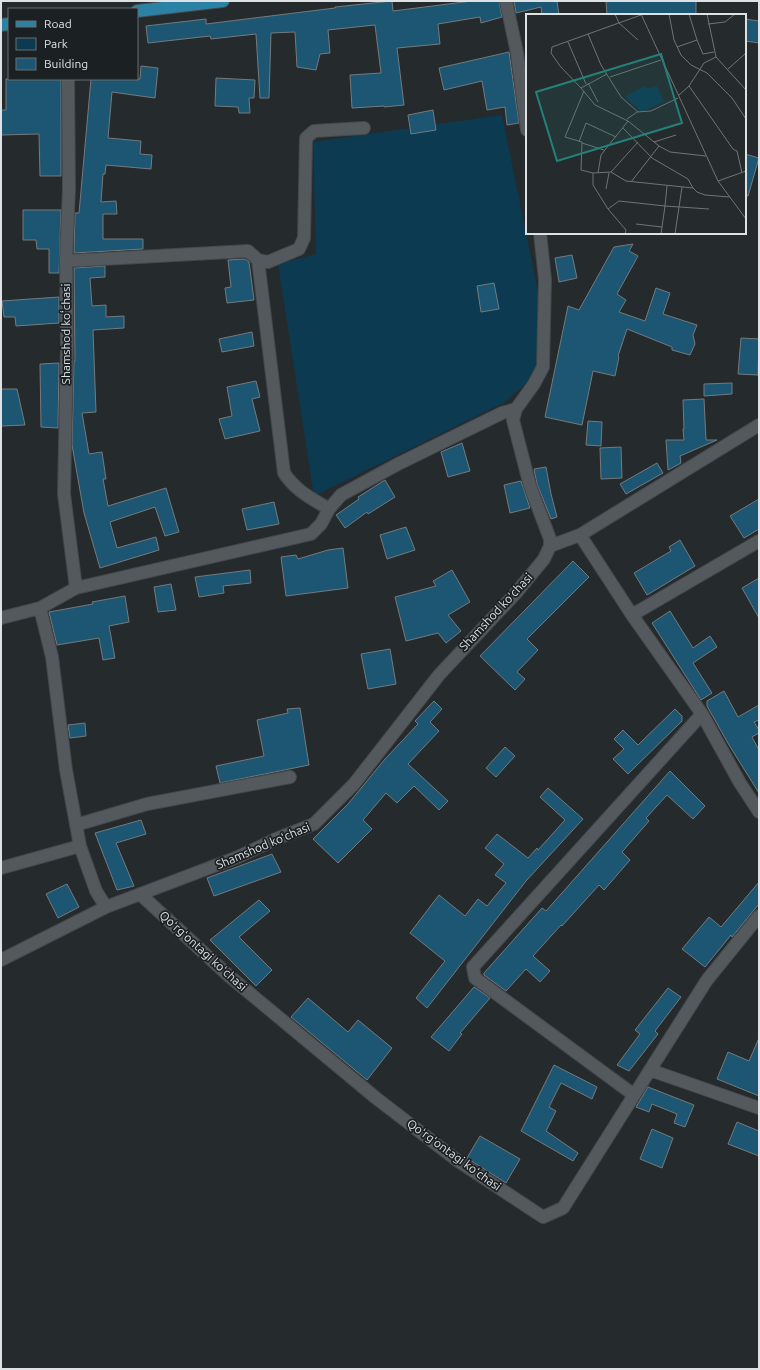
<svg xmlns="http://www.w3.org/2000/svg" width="760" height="1370" font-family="Ubuntu,sans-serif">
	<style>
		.green { fill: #0c3b51 }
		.building { fill: #1d5672; stroke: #747a7d }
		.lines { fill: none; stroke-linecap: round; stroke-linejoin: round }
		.minor-casing { stroke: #44484b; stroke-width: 14 }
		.major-casing { stroke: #44484b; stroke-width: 14 }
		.minor { stroke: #54595d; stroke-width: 12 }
		.major { stroke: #2b82a4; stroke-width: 12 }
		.labels { text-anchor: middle; stroke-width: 3.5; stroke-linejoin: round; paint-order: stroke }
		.street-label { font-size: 12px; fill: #dfe2e4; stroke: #1b2023 }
		.inset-road { fill: none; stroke: #6f7476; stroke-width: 1 }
		.view { fill: #24817a; fill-opacity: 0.15; stroke: #24817a; stroke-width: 2 }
		.inset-edge { fill: none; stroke: #dfe2e4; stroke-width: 2 }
	</style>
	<rect width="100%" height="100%" fill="#252a2d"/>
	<path class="green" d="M502 115 538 292V362L530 380 505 402 314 496 278 264 316 254 313 142Z"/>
	<path class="building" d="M392 1 393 11 472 1H499L502 17 481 23 480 17 438 24 440 44 397 48 404 105 384 107V106L352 108 350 75 381 73 375 25 328 30 330 53 320 54 316 70 297 67 295 32 271 33 269 98H260L256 34 211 39 210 36 148 43 146 26 206 19V24L335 8V7Z
		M514 1H557L559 15H542L541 7 516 13Z
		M606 1H696V15H607Z
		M745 19 759 21V43L745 41Z
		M509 52 519 123 507 125 505 107 487 110 482 81 444 90 439 68Z
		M141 66 158 68 155 98 112 92 108 138 141 141 140 154 152 155 151 169 106 165 105 174H103L101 202 116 201 117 214H103V239H143V249L74 253 75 213H79L80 202 91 79H140Z
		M216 78 255 80 254 98H249L250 113H239L238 107 215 106Z
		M6 79H61V176H40L39 134 1 135V110H6Z
		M433 110 436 130 411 134 408 115Z
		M745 154 759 158 748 196 745 195Z
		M23 210H61L59 273H49V249H37L36 240H23Z
		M633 244 629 251 638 256 617 294 626 300 619 312 645 321 656 288 670 293 663 314 697 325 693 335 695 344 690 355 672 350V347L627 329 618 356 619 357 615 376 593 371 582 425 545 417 568 306 579 310 614 247Z
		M572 255 577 278 559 282 555 258Z
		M245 259 249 262 254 300 227 303 225 288 231 287 228 260Z
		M105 266V277L90 278 92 306 106 305V317L124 316V328L93 330 96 412 82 413 89 454 102 452 106 479H103L108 506 166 488 179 532 165 536 155 507 110 522 117 548 156 537 159 550 100 568 84 513 72 445 74 361H75L74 268Z
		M494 283 499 309 481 312 477 286Z
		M59 297V323L16 326 15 317H4L2 301Z
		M252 332 254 346 222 352 219 339Z
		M741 338 759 339 758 375 738 374Z
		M59 363 58 428 41 427 40 364Z
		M256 381 260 397 252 399 260 431 225 439 219 419 232 416 227 387Z
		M732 383V394L704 396V384Z
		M1 389H17L25 425 1 426Z
		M704 399 706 440H717L680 456 681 463 668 470 666 440H684L683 429H684L683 400Z
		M588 421 602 422 601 446 586 445Z
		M462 443 470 471 448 477 441 452Z
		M621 447 622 478 601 479 600 448Z
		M657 463 663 473 626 494 620 484Z
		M546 467 551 494 557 517 551 519 537 484 534 469Z
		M385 480 395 497 368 514 367 512 345 528 336 515 359 499 358 497Z
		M521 481 530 508 510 513 504 485Z
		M759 499V529L744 538 730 516Z
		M274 502 279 524 247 530 242 509Z
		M406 527 415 550 387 559 380 535Z
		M680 540 695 566 647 595 634 573 671 551 669 547Z
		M343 548 348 588 286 596 281 557 296 555 298 559 328 550Z
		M573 561 589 577 527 639 538 650 517 672 525 679 515 690 480 656Z
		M250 570 251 583 223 586 224 593 199 597 195 577Z
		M452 570 470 602 448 615 461 631 446 643 438 633 406 641 395 597 436 586 433 581Z
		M759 578V618L742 588Z
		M171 584 176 610 158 612 154 587Z
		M125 596 129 622 109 626 115 658 103 660 99 638 57 645 49 612 93 604 92 602Z
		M670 611 693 648 710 636 717 647 693 663 712 693 701 700 652 623Z
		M390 649 396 684 368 689 361 654Z
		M724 691 738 717 759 705V720L754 722 759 730V733L752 737 759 750V793L729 745 707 706V701Z
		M434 701 442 709 430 722 439 731 408 764 448 801 439 810 414 786 397 803 386 793 363 820 372 829 338 863 313 839 348 804 385 759 418 724 415 721Z
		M300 708 309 765 220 783 216 766 264 756 257 720 288 713 287 709Z
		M675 709 682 716V721L628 774 613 759 624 749 614 739 623 730 638 745Z
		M85 723 86 736 70 738 68 725Z
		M505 747 515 756 496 777 486 768Z
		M670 771 705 806 693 819 667 795 646 818 649 821 622 852 630 860 604 890 599 885 562 926 561 925 533 956 550 971 540 982 526 969 506 991 484 975V973L542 908 546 911Z
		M548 788 583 819 526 881 427 1008 416 998 445 961 410 933 439 895 465 916 478 899 487 906 506 883 495 875 504 864 485 848 497 834 528 858 537 848 538 850 565 820 540 797Z
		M141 820 146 834 116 843 134 886 117 890 95 833Z
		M272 854 281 872 214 896 207 878Z
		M759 882V904L732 937 731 935 705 967 682 949 709 917 721 927Z
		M67 884 79 907 58 918 46 894Z
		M259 900 270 911 239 937 272 970 256 986 210 940Z
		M474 987 490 998 460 1033 462 1034 449 1051 431 1037Z
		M668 988 681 997 655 1031 658 1034 629 1071 617 1065 640 1034 635 1030Z
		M308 998 348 1032 358 1020 392 1048 367 1080 291 1017Z
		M759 1038V1096L717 1079 728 1052 749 1061Z
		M554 1065 597 1087 592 1099 561 1083 549 1107 556 1111 546 1131 578 1153 573 1161 521 1131Z
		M648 1087 694 1105 685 1127 674 1123 677 1114 652 1104 649 1112 636 1107Z
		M737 1122 759 1131V1156L728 1144Z
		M652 1129 673 1138 662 1168 640 1159Z
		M480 1136 520 1159 506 1183 467 1158Z"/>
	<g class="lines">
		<g class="minor-casing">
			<path id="minor" d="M506 1 517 53 527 130
				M68 79 69 188 66 261 67 344 64 494 76 588
				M540 233 545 279 543 367 534 384 516 409 513 420 530 486 550 539V546
				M258 260 284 473C296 491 311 498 329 509
				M66 261 248 251 258 260 268 262 299 249 304 238 306 138 314 131 364 128
				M580 535 759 425
				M40 608 52 657 66 770 80 846 96 891 106 907 238 857 278 838 314 824 354 784 439 675 516 593 544 559 550 546 580 535 632 615 702 714 740 783 759 812
				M632 615 759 541
				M1 618 40 608 76 588 311 534 321 524 329 509 341 495 398 464 502 413 516 409
				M76 825 147 804 290 777
				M1 868 80 846
				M140 894 229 976 376 1098 458 1161 543 1217 563 1208 650 1070 759 1108
				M1 960 106 907
				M650 1070 707 980 759 916
				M634 1095 475 978 473 967 702 714"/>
		</g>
		<g class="major-casing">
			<path id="major" d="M137 11 223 1
				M1 25 9 24"/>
		</g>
		<use href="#minor" class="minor"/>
		<use href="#major" class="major"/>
	</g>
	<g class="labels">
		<g class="street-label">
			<text transform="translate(66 334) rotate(-90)" y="4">Shamshod koʻchasi</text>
			<text transform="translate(496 612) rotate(-47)" y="4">Shamshod koʻchasi</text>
			<text transform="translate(263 846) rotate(-23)" y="4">Shamshod koʻchasi</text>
			<text transform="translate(203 951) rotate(42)" y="4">Qoʻrgʻontagi koʻchasi</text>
			<text transform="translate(454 1155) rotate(36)" y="4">Qoʻrgʻontagi koʻchasi</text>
		</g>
	</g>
	<g transform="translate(526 14)">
		<rect width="220" height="220" fill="#252a2d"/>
		<path d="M119 72 121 75 131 72 138 88 115 98 99 82Z" fill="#0c3b51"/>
		<path class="inset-road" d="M89 0 93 9 112 26M115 0 192 167 220 205M143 0 148 26 155 41 165 51 181 59 206 84 220 105M181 0 190 43 220 76M182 10 199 8 209 0M62 20 75 51 95 83 112 98M171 26 177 40 188 38M42 28 60 70M151 33 171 26 163 0M202 55 220 39M84 63 135 46M62 69 72 88M163 72 207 135 211 137 216 159M55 74 34 52 25 39 26 33 115 1M58 77 39 123 56 128 55 156 67 159 85 158 100 167 167 174 171 178 179 181 203 183M152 82 163 72 178 49 190 43M101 105 111 98 125 97 152 84M102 107 133 132 144 138 180 142M97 114 126 144 162 165 167 174M53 128 60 109 90 123M128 128 150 121M56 129 78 136M85 158 112 128M67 159V171L82 195M72 159 75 141 102 107 69 91 55 74 81 60M192 167 220 157M105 168 133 132M80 175 83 159M110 210 136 213M99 220 100 216 82 195 93 187 139 192 141 172M135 220 139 192 183 195M149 220 156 173"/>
		<path class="view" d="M135 40 156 109 31 147 10 78Z"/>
		<rect width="220" height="220" class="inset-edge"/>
	</g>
	<rect width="760" height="1370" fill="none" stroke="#dfe2e4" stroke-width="4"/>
	<rect x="8" y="8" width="130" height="72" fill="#1b2023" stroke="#696e70"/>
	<rect x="16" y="21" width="20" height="6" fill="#2b82a4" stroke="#696e70"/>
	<text x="44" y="28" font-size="12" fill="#dfe2e4">Road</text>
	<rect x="16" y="38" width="20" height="12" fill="#0c3b51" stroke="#696e70"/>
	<text x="44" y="48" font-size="12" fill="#dfe2e4">Park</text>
	<rect x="16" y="58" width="20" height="12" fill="#1d5672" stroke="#696e70"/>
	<text x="44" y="68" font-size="12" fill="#dfe2e4">Building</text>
</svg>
